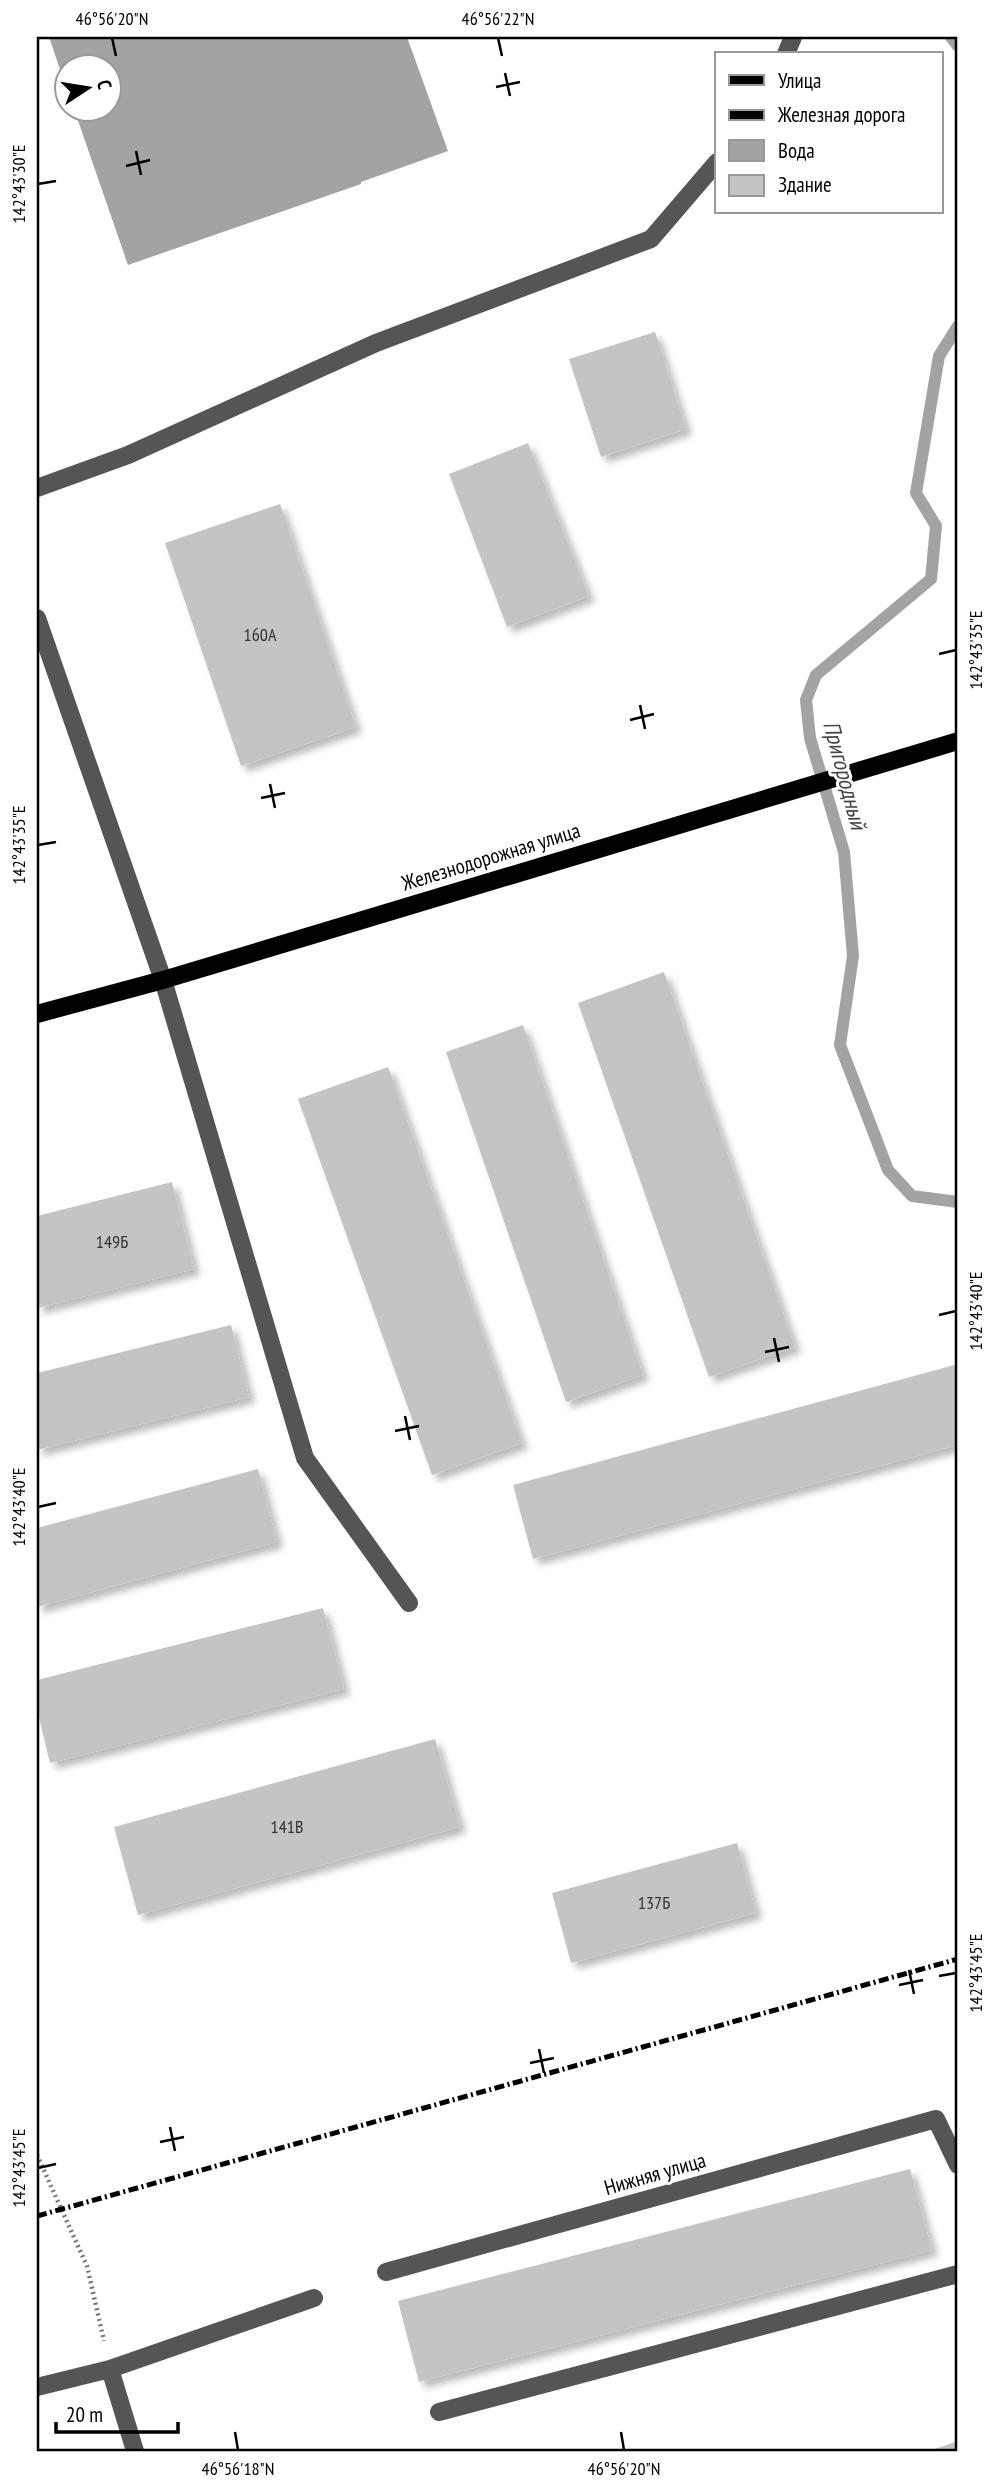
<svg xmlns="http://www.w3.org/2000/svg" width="995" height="2488" font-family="'PT Sans Narrow',sans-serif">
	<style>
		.water { fill: #a3a3a3 }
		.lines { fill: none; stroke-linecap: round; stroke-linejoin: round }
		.stream { stroke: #a3a3a3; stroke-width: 12 }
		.building { fill: #c4c4c4; filter: url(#shadow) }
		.path { stroke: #777; stroke-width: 4.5; stroke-dasharray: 2 3.5; stroke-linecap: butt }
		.minor { stroke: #555; stroke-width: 18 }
		.major { stroke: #000; stroke-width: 18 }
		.rail { stroke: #000; stroke-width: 5; stroke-dasharray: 10 3.5 2 3.5; stroke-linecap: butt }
		.ticks { fill: none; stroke: #000; stroke-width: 2.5 }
		.labels { text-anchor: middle; stroke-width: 6; stroke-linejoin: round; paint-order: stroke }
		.number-label { font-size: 18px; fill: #313131 }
		.street-label { font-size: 21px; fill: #000; stroke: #fff }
		.water-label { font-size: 23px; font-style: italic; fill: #444; stroke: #fff }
		.neatline { fill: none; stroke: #000; stroke-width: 2.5 }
		.ticks-label { font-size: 18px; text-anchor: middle; fill: #000 }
	</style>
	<defs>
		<filter id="shadow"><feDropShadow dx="6" dy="6" stdDeviation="3.5" flood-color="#0004"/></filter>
	</defs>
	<rect width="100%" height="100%" fill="#fff"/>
	<path class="water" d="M49 37H407L448 151 361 182V184L128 265 74 109 108 108V66H66V87Z"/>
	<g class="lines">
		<path class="stream" d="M951 37 958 46
			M958 326 939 356 916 493 936 526 931 579 816 675 806 700 810 738 844 852 853 956 840 1045 888 1170 912 1196 958 1202"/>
	</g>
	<path class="building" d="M655 332 686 429 601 457 569 359Z
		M528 443 589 596 507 627 449 474Z
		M280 504 356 727 241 766 165 543Z
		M664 972 795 1347 709 1377 578 1003Z
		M523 1025 643 1375 566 1402 446 1052Z
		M388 1067 522 1443 432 1475 298 1099Z
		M172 1182 194 1269 37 1308V1216Z
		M231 1325 249 1397 37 1450V1373Z
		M958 1364V1445L533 1559 513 1485Z
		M258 1469 277 1542 37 1607V1528Z
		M323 1608 344 1689 50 1763 37 1709V1680Z
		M435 1739 460 1827 138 1915 114 1827Z
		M737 1843 756 1913 571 1963 552 1893Z
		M910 2169 932 2250 419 2382 398 2301Z
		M958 2441V2451H929Z"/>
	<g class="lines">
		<path class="path" d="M37 2155 87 2266 104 2341"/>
		<path class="minor" d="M786 54 793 37
			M37 488 128 455 376 343 651 239 717 162
			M37 618 163 980 305 1458 409 1603
			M386 2272 936 2119 958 2165
			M110 2369 135 2451
			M37 2387 110 2369 314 2298
			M439 2412 958 2274"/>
		<path class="major" d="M37 1014 163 980 958 741"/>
		<path class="rail" d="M37 2216 958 1959"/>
	</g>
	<path class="ticks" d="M112 38 116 56M498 38 502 56M505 73 510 96M496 87 520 82M136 151 141 175M126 166 150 160M38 184 56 181M939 654 956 650M640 705 645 729M630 720 654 714M270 784 275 808M261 798 285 793M38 845 56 842M939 1315 956 1311M774 1338 779 1362M765 1352 789 1347M405 1416 410 1440M395 1431 419 1426M38 1507 56 1503M909 1970 914 1994M939 1976 956 1973M899 1985 923 1980M539 2049 544 2073M530 2063 554 2058M170 2127 175 2151M160 2142 184 2137M38 2168 56 2164M235 2432 238 2450M621 2432 624 2450"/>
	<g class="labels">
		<g class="number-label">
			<text x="260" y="641">160А</text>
			<text x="112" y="1248">149Б</text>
			<text x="287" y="1833">141В</text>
			<text x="654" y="1909">137Б</text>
		</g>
		<g class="street-label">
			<text transform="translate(491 857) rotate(-17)" y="7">Железнодорожная улица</text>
			<text transform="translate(655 2174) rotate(-16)" y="7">Нижняя улица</text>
		</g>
		<g class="water-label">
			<text transform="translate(845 775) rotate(75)" y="8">Пригородный</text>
		</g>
	</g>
	<rect width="995" height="2488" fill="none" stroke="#ffffff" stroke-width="77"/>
	<rect x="715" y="52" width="228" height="161" fill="#ffffff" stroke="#999999" stroke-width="2"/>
	<rect x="729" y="75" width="35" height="10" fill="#000000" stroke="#999999" stroke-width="2"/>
	<text x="778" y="88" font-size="21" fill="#000000">Улица</text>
	<rect x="729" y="110" width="35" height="10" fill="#000000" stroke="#999999" stroke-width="2"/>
	<text x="778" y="122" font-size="21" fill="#000000">Железная дорога</text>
	<rect x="729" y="140" width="35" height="21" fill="#a3a3a3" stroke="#999999" stroke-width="2"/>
	<text x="778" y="158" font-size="21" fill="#000000">Вода</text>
	<rect x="729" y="175" width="35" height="21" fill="#c4c4c4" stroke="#999999" stroke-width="2"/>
	<text x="778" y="192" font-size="21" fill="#000000">Здание</text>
	<g transform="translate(88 88) rotate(78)"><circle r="33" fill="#ffffff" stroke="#999999" stroke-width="2"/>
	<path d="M0-5L12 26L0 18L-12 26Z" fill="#000000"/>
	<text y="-10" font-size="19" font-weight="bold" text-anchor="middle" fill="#000000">С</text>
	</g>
	<path d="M56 2422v10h122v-10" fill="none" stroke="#000000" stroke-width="3.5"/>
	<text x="66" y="2422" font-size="21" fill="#000000" stroke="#ffffff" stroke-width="5" paint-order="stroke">20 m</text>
	<rect x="38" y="38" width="918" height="2412" class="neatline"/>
	<g class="ticks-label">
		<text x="112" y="25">46°56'20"N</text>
		<text x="498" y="25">46°56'22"N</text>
		<text transform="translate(19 184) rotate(-90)" y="6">142°43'30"E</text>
		<text transform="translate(976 650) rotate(-90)" y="6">142°43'35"E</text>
		<text transform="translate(19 845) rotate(-90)" y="6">142°43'35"E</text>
		<text transform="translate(976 1311) rotate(-90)" y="6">142°43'40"E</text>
		<text transform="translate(19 1507) rotate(-90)" y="6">142°43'40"E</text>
		<text transform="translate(976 1973) rotate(-90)" y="6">142°43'45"E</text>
		<text transform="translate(19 2168) rotate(-90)" y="6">142°43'45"E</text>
		<text x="238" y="2475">46°56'18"N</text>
		<text x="624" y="2475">46°56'20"N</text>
	</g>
</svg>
